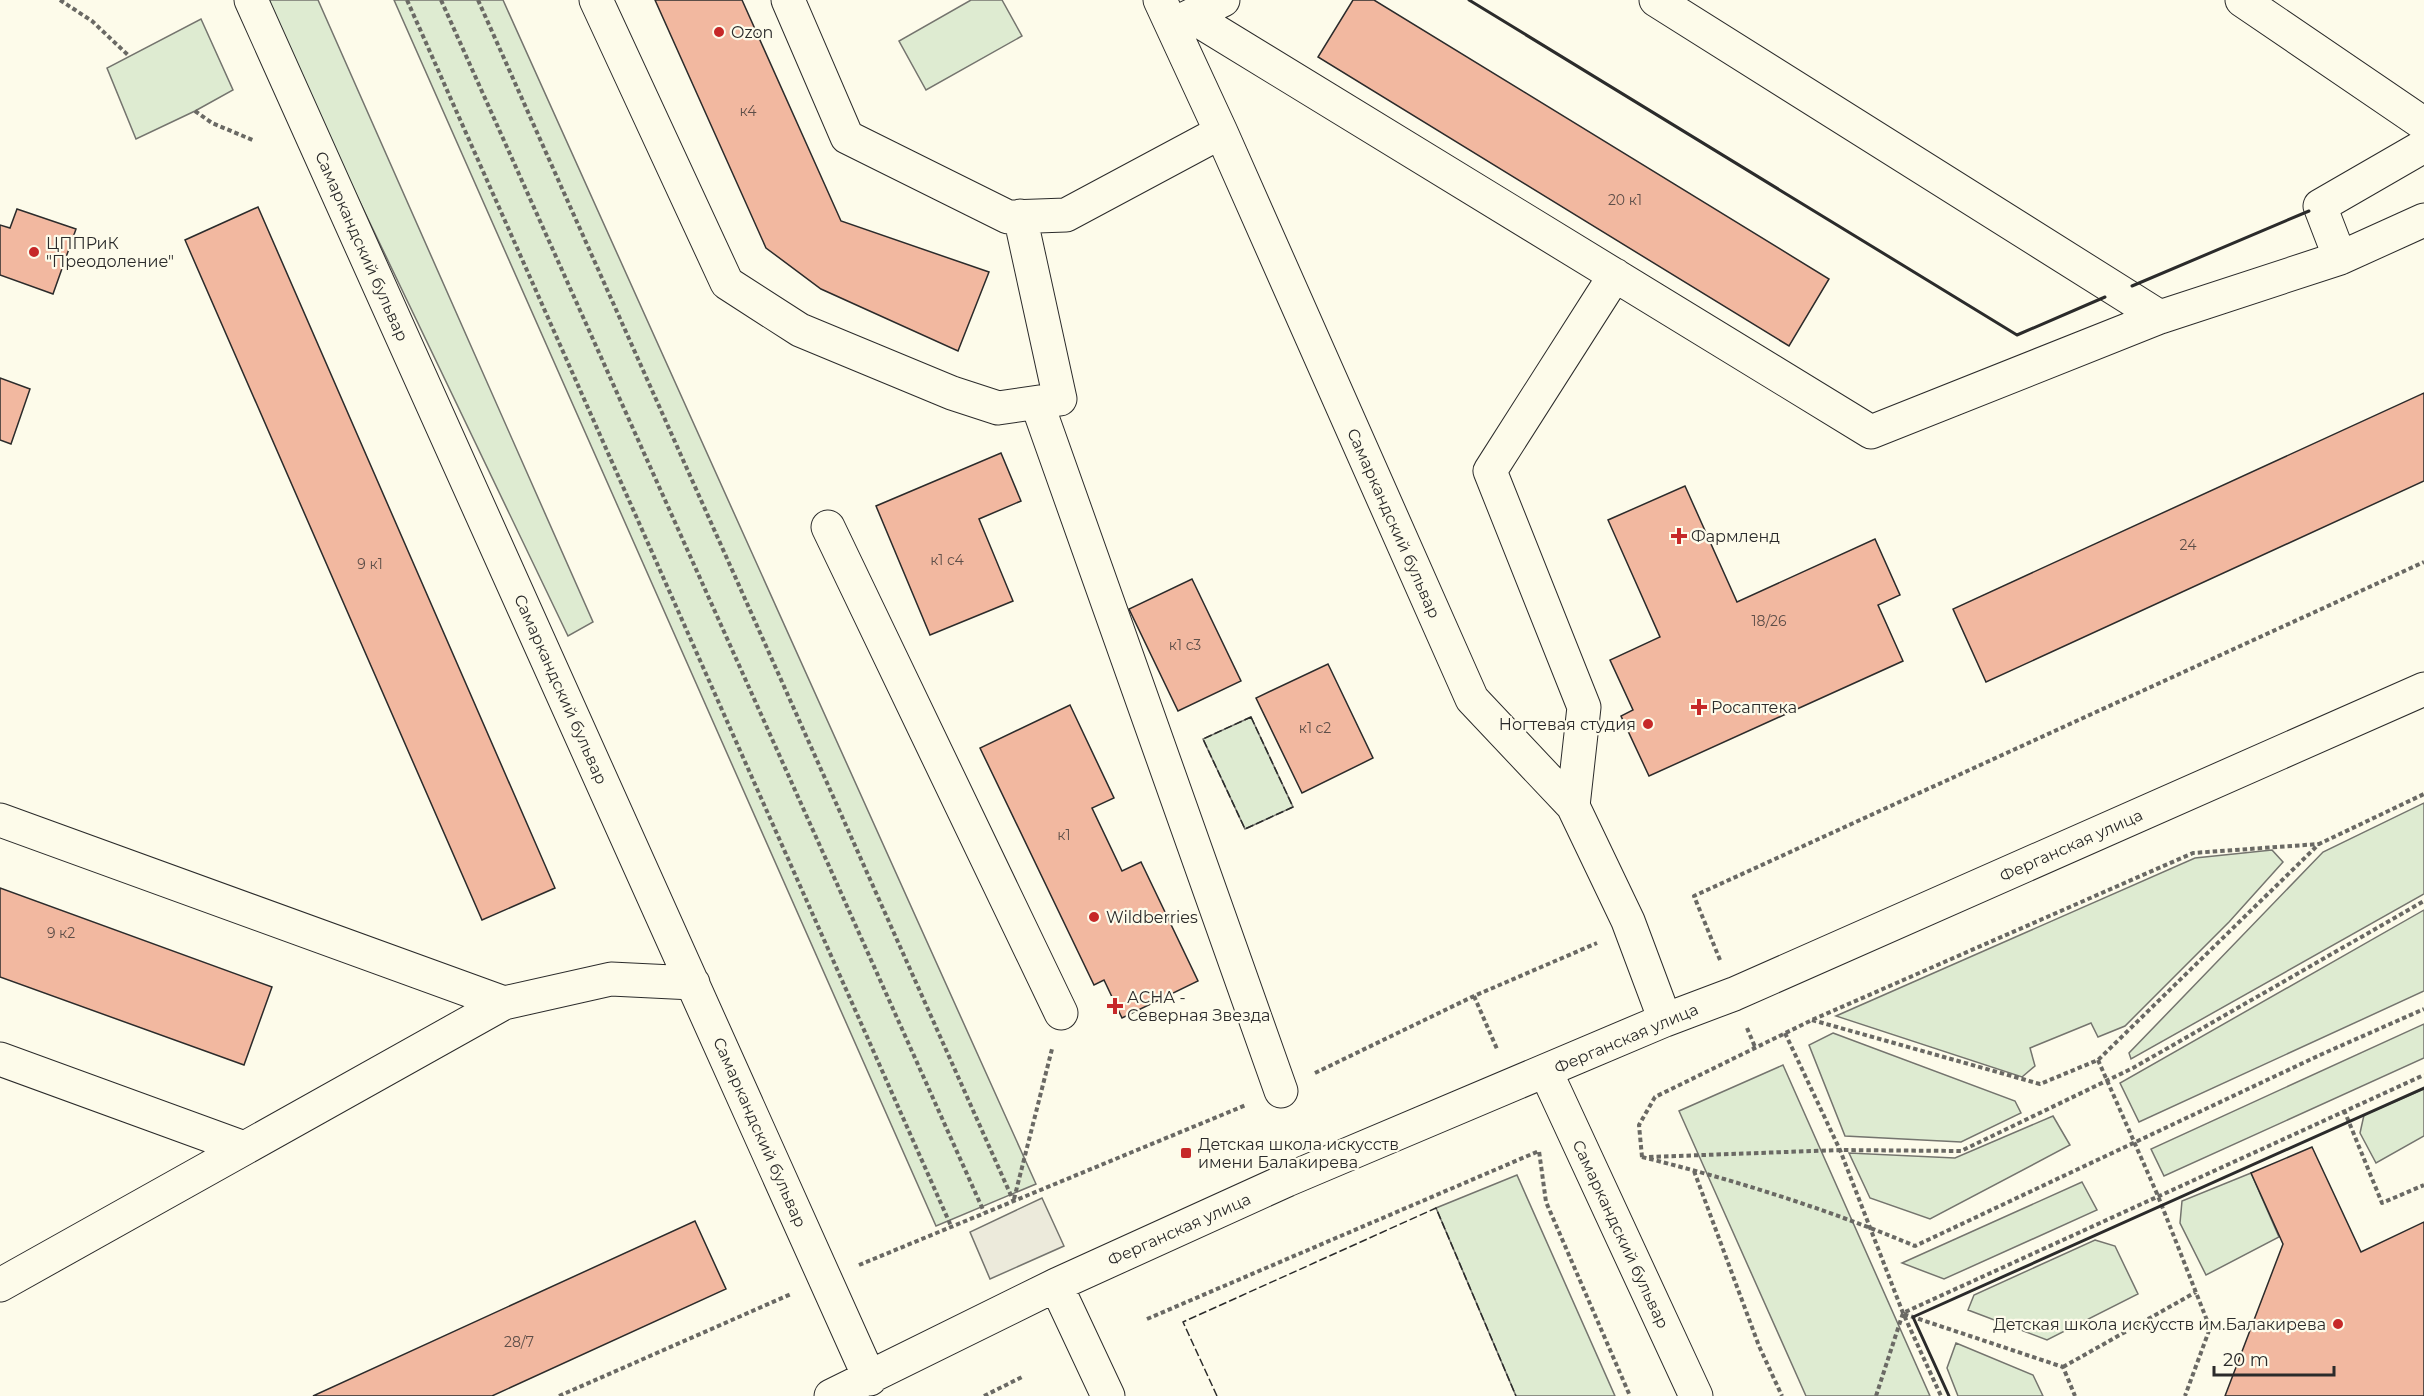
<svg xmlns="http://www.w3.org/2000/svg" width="2424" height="1396" font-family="Montserrat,sans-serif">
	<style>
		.green { fill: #deebd1; stroke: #74746e; stroke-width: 1.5 }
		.parking { fill: #eceadb; stroke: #74746e; stroke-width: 1.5 }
		.building { fill: #f2b8a0; stroke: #2b2b2b; stroke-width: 1.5 }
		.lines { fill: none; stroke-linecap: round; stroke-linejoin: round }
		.minor-casing { stroke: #2b2b2b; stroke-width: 35 }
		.path { stroke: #6a6964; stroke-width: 4; stroke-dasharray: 4.5 3; stroke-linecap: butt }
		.minor { stroke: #fdfbea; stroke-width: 33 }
		.fence { stroke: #2b2b2b; stroke-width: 1.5; stroke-dasharray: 8 3; stroke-linecap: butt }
		.wall { stroke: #2b2b2b; stroke-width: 3 }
		.poi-dot { fill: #c62828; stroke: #fdfbea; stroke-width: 2 }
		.labels { text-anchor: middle; stroke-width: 4.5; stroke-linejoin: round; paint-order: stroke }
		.number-label { font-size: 14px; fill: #5d4e48 }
		.poi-label { font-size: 16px; fill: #2b2b2b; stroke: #fdfbea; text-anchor: start }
		.street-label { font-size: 16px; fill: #2b2b2b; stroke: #fdfbea }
	</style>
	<rect width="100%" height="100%" fill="#fdfbea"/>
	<path class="green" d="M263 0H318L593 622 568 636Z
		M394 0H503L1036 1184 936 1226Z
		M971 0H1002L1022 36 926 90 899 41Z
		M201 19 233 90 195 111 136 139 107 68Z
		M1251 717 1293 807 1245 829 1203 739Z
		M2424 803V894L2131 1059 2129 1053 2323 852Z
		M2272 850 2283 862 2229 922 2125 1026 2098 1037 2091 1023 2030 1048 2035 1066 2022 1077 1836 1016 2195 858Z
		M2424 910V991L2139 1122 2120 1083Z
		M2424 1024V1058L2164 1176 2151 1149Z
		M1833 1033 2015 1101 2021 1113 1961 1142 1845 1136 1809 1045Z
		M1783 1065 1930 1396H1806L1679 1111Z
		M2424 1089V1136L2376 1163 2360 1133 2364 1115Z
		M2053 1116 2070 1145 1930 1219 1870 1198 1849 1153 1955 1158Z
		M2251 1173 2279 1237 2206 1275 2180 1223 2182 1201Z
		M1517 1175 1615 1396H1516L1436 1208Z
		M2082 1182 2097 1210 1944 1279 1902 1263Z
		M2095 1240 2115 1246 2138 1294 2047 1340 1968 1310 1974 1295Z
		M1956 1343 2033 1375 2043 1396H1958L1947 1368Z"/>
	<path class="parking" d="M1042 1198 1064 1246 990 1279 970 1232Z"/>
	<path class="building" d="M655 0H742L841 221 989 272 958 351 821 289 766 248Z
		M1353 0H1374L1829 279 1789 346 1318 57Z
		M258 207 555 888 482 920 185 240Z
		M17 209 76 229 53 294 0 275V225L10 228Z
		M0 378 30 389 11 444 0 440Z
		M2424 393V481L1986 682 1953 609Z
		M1001 453 1021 501 979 519 1013 601 930 635 876 506Z
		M1685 486 1737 602 1875 539 1900 595 1878 605 1903 661 1649 776 1621 716 1633 710 1610 660 1660 637 1608 520Z
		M1192 579 1241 681 1178 711 1129 609Z
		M1328 664 1373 758 1302 793 1256 698Z
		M1070 705 1114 798 1092 808 1122 871 1141 862 1198 981 1122 1018 1104 980 1094 985 980 748Z
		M0 888 272 987 244 1065 0 977Z
		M2312 1147 2361 1252 2424 1222V1396H2225L2283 1244 2251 1173Z
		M695 1221 726 1289 492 1396H313Z"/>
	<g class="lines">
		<g class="minor-casing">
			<path id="minor" d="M251 0 870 1379
				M596 0 727 283 800 330 952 393 998 408 1060 399 1020 216
				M788 0 847 137 1008 217 1066 215 1221 132
				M1160 0 1221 132 1472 699 1573 806 1628 921 1665 1020
				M1656 0 2160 317
				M2242 0 2424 124
				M1191 16 1871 432 2160 317 2340 258 2424 220
				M1176 23 1223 0
				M2340 258 2320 206 2424 146
				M1037 403 1281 1091
				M828 527 1061 1013
				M1573 806 1584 707 1490 471 1615 275
				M0 820 504 1003
				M0 1059 244 1148
				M1546 1072 1696 1396
				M0 1285 504 1003 611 979 693 983
				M1056 1285 1108 1396
				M831 1396 1056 1285 1287 1180 1665 1020 1734 994 2424 689"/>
		</g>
		<path class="path" d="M60 0 92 21 129 56
			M407 0 951 1226
			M441 0 984 1212
			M478 0 1013 1200
			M195 111 212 123 255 141
			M1720 960 1694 896 2424 562
			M1474 996 1497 1049
			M1812 1020 2040 1084 2098 1060 2319 844 2424 794
			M1747 1028 1755 1047
			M1785 1033 1840 1150 1903 1313 1941 1396
			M2098 1060 2158 1196 2210 1328 2185 1396
			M1315 1073 1474 996 1597 943
			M2344 1110 2382 1203 2424 1185
			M1642 1157C1735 1180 1827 1209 1915 1246L2320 1055 2424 1009
			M1642 1157 1639 1125 1655 1097 1812 1020 2193 853 2319 844
			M1649 1157 1840 1150 1961 1151 2133 1068 2424 901
			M1694 1171 1759 1346 1782 1396
			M1014 1199 1052 1049
			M859 1265 1246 1105
			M1904 1314 2063 1367 2075 1396
			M1147 1319 1539 1151 1546 1202 1630 1396
			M2063 1367 2196 1292
			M559 1396 791 1294
			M984 1396 1024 1376
			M1876 1396 1903 1313 2424 1075"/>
		<use href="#minor" class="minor"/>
		<path class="fence" d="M1251 717 1293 807 1245 829 1203 739Z
			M1217 1396 1183 1322 1436 1208 1516 1396"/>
		<path class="wall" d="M1469 0 2017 335 2105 297
			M2132 286 2309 211
			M1949 1396 1913 1317 2424 1088"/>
	</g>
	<g class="poi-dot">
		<circle cx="719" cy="32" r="6"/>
		<circle cx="34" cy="252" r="6"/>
		<path d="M1676 527h6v6h6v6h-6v6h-6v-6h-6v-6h6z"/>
		<path d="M1696 698h6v6h6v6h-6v6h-6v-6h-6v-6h6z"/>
		<circle cx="1648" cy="724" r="6"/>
		<circle cx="1094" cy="917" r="6"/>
		<path d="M1112 997h6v6h6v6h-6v6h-6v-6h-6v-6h6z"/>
		<rect x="1180" y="1147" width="12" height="12" rx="3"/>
		<circle cx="2338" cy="1324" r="6"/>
	</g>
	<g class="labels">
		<g class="number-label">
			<text x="748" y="116">к4</text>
			<text x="1625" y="205">20 к1</text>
			<text x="2188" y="550">24</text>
			<text x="947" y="565">к1 с4</text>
			<text x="370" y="569">9 к1</text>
			<text x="1769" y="626">18/26</text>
			<text x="1185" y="650">к1 с3</text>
			<text x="1315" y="733">к1 с2</text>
			<text x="1064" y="840">к1</text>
			<text x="61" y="938">9 к2</text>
			<text x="519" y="1347">28/7</text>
		</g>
		<g class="poi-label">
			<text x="731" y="38">Ozon</text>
			<text x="46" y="249">ЦППРиК<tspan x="46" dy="18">"Преодоление"</tspan></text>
			<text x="1691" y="542">Фармленд</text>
			<text x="1711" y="713">Росаптека</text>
			<text x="1636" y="730" text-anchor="end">Ногтевая студия</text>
			<text x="1106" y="923">Wildberries</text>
			<text x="1127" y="1003">АСНА -<tspan x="1127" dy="18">Северная Звезда</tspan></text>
			<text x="1198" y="1150">Детская школа искусств<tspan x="1198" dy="18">имени Балакирева</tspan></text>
			<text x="2326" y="1330" text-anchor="end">Детская школа искусств им.Балакирева</text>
		</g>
		<g class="street-label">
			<text transform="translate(362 246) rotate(66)" y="6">Самаркандский бульвар</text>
			<text transform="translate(1394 523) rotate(66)" y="6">Самаркандский бульвар</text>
			<text transform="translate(561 689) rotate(66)" y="6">Самаркандский бульвар</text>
			<text transform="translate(2071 845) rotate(-24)" y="6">Ферганская улица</text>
			<text transform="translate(1626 1038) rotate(-23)" y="6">Ферганская улица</text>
			<text transform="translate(760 1132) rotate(66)" y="6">Самаркандский бульвар</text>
			<text transform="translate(1179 1229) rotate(-24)" y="6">Ферганская улица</text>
			<text transform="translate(1621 1234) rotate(65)" y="6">Самаркандский бульвар</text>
		</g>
	</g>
	<path d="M2214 1366v9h120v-9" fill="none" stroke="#2b2b2b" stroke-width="3"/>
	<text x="2223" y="1366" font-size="18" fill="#2b2b2b" stroke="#fdfbea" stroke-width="4.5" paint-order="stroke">20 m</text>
</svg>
